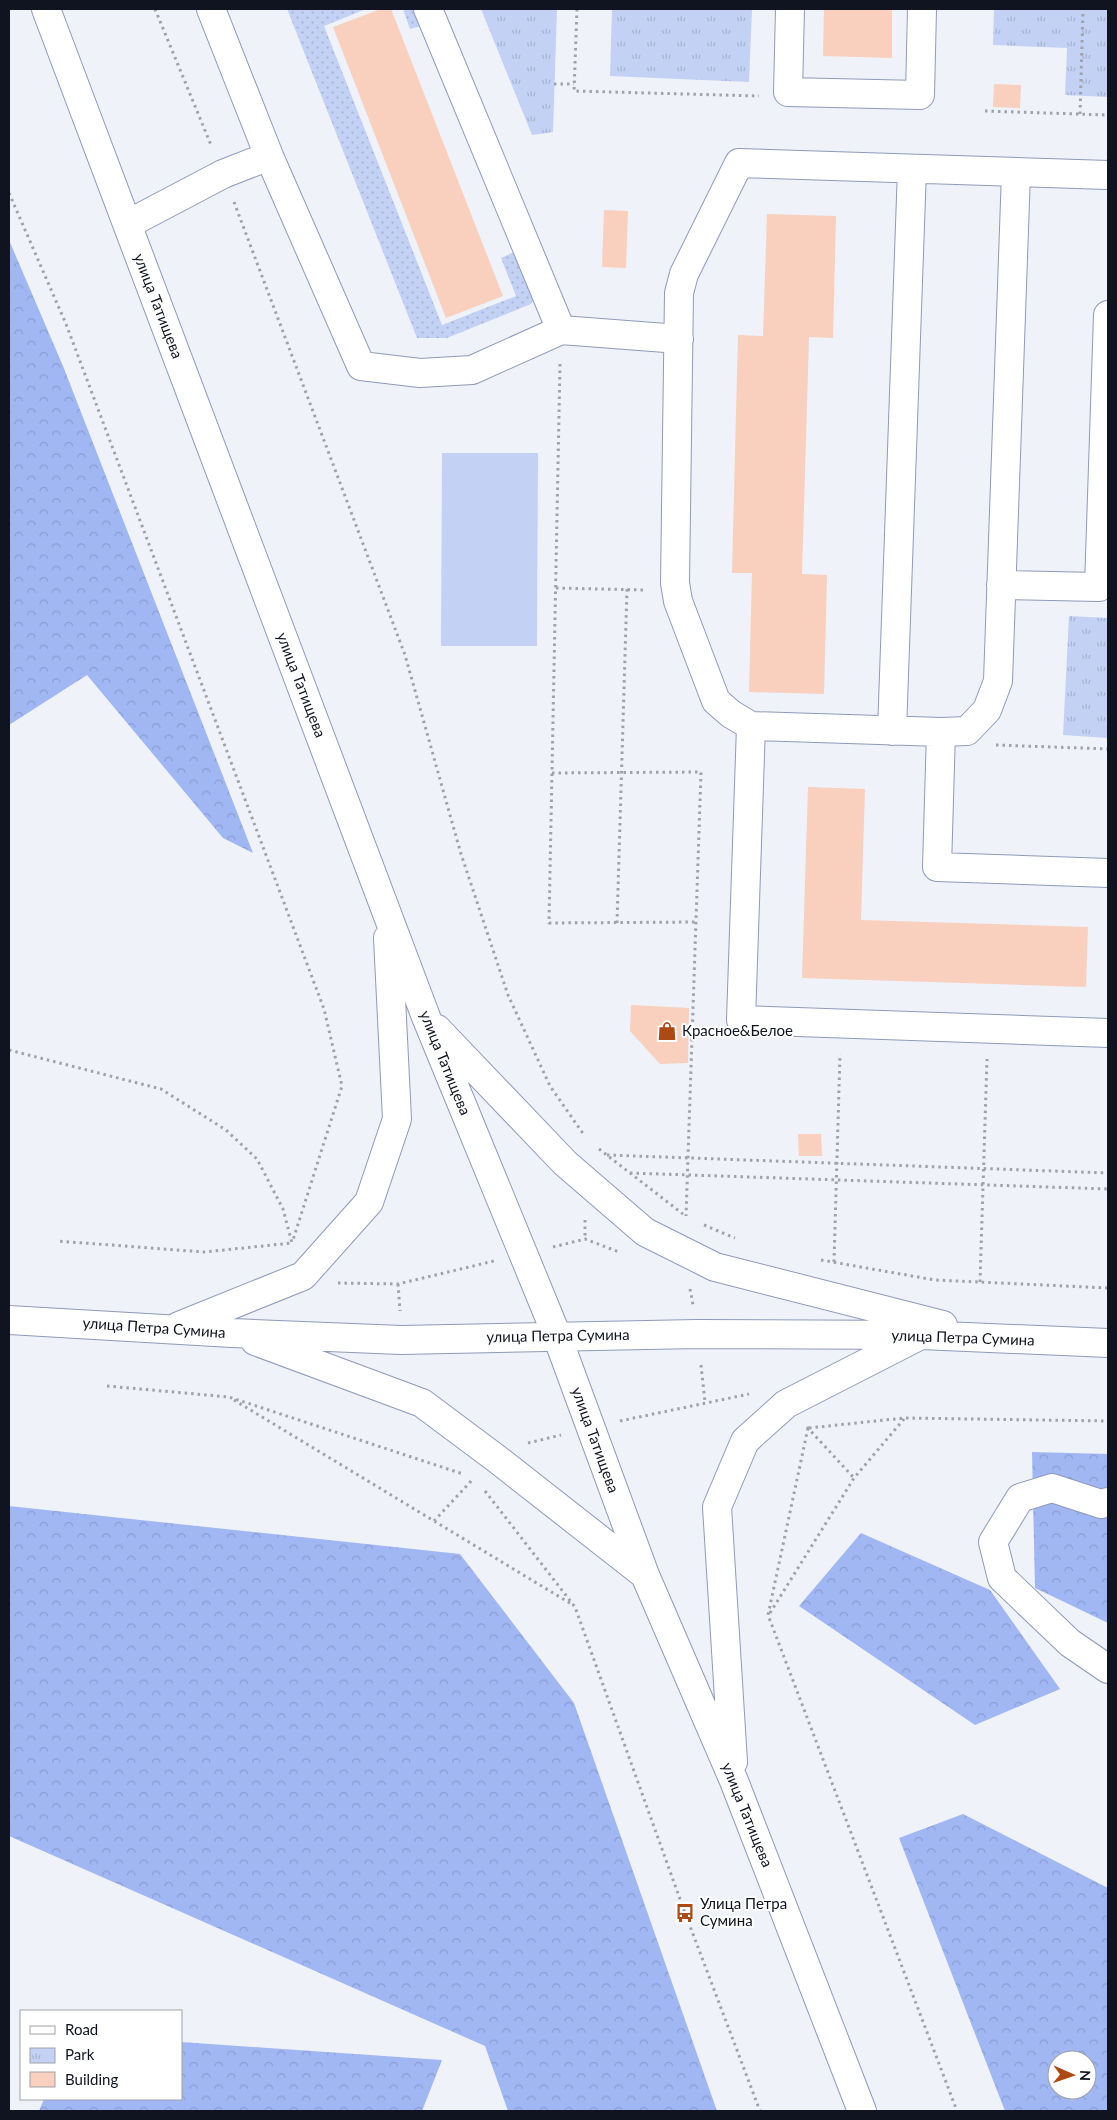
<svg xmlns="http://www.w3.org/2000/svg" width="1117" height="2120" font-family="Lato,sans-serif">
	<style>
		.grass { fill: url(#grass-dots) }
		.forest { fill: url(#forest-crowns); fill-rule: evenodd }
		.park { fill: url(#park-tufts) }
		.garden { fill: #c3d1f4 }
		.building { fill: #f9cfbd }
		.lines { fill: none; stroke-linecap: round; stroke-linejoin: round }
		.minor-casing { stroke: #8e9ab9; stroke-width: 30 }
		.path { stroke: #9fa2ab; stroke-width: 3; stroke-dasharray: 2.5 4; stroke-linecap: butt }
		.minor { stroke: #fff; stroke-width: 28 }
		.labels { text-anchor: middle; stroke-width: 4; stroke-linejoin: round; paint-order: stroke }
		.street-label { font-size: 15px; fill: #101420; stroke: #fff }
		.poi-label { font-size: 15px; fill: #101420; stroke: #fff; text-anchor: start }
	</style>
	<defs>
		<pattern id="grass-dots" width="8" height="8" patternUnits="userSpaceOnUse" patternTransform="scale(1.25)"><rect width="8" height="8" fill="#c3d1f4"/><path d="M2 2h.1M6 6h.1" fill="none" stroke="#a6b3d1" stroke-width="1.8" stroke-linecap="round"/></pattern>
		<pattern id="forest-crowns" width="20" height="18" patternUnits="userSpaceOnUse" patternTransform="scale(1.25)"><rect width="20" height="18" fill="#a1b7f4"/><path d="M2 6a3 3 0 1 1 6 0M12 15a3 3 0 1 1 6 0" fill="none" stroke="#8a9cd1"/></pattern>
		<pattern id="park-tufts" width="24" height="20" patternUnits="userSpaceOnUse" patternTransform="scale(1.25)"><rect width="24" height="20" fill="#c3d1f4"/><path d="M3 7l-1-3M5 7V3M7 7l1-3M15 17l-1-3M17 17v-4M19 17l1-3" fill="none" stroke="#a6b3d1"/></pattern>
	</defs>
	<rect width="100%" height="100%" fill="#eff2f9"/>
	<path class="grass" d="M287 9H366L324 26 442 325 516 296 501 258 512 253 520 257 534 299 531 304 447 338H417Z
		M403 9H424V25L410 29Z"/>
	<path class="forest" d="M9 240 63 366 253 853 223 838 87 675 9 725Z
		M1032 1452 1108 1454V1623L1035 1588Z
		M9 1506 460 1554 574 1703 717 2111H508L485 2046 9 1836Z
		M861 1533 990 1590 1060 1689 975 1725 799 1606Z
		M963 1814 1108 1888V2111H1005L899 1838ZM1057 2060H1087V2090H1057Z
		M181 2042 442 2060 422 2111H39L44 2099H181Z"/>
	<path class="park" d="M481 9H557L553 132 532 135Z
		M612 9H752L749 82 610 76Z
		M994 9H1108V97L1065 95 1067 48 993 45Z
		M1069 616 1108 618V738L1063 735Z"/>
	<path class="garden" d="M442 453H538L537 646H441Z"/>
	<path class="building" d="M381 9H391L503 296 446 318 333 27Z
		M824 9H892V58L823 56Z
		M994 84 1021 85 1020 108 993 107Z
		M604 210 628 211 626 268 602 267Z
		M767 214 836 216 833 338 809 337 802 574 827 575 824 694 749 692 752 573H732L738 335 763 336Z
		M808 787 865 789 861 920 1088 927 1086 987 802 978Z
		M631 1005 689 1008 688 1063 660 1064 630 1031Z
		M798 1134H821L822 1156H799Z"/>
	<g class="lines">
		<g class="minor-casing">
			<path id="minor" d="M46 9 426 1017 557 1336 645 1575 734 1781 862 2111
				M211 9 269 156 361 366 420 373 472 370 561 330 679 339
				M428 9 561 330
				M790 9 788 92 920 95 922 9
				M1108 175 739 163 684 274 679 293 675 583 678 601 716 701 731 714 751 726 741 1020 1108 1033
				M128 224 223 174 269 156
				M1001 585 1099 587 1108 315
				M751 726 941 732 967 731 987 710 998 681 1016 173
				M892 731 912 169
				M941 732 937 867 1108 873
				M437 1029 565 1163 645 1232 715 1267 943 1325
				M9 1320 232 1333 401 1340 697 1334 921 1335 1108 1343
				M179 1326 303 1276 369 1202 397 1119 388 938
				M255 1341 422 1403 497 1459 645 1575
				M1108 1502 1101 1504 1052 1488 1020 1498 993 1542 1002 1578 1070 1643 1108 1669
				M733 1762 717 1507 745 1441 786 1404 917 1337"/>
		</g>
		<path class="path" d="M155 9 211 145
			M577 9 574 91 759 96
			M554 84H574
			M985 111 1108 115
			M1080 114 1083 9
			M9 193 66 324 324 1009 342 1086 293 1240
			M234 202 405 655 461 854 508 995 550 1086 584 1135
			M560 364 549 923 696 922
			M556 588 645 590
			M996 745 1108 749
			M552 773 701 772 686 1216
			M617 923 627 589
			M9 1050 161 1089 226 1130 257 1159 283 1209 292 1243 204 1252 57 1241
			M599 1149 683 1214
			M607 1155 1108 1173
			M630 1173 1108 1189
			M585 1220V1239
			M704 1225 735 1238
			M553 1247 585 1239 619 1252
			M821 1260 935 1280 1108 1288
			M834 1262 840 1054
			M980 1282 987 1059
			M338 1283 398 1284 494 1261
			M398 1284 400 1311
			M690 1289 693 1305
			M701 1365 705 1402
			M107 1386 229 1397 463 1474
			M234 1400 573 1605
			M620 1421 749 1394
			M807 1427 854 1478
			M808 1428 768 1615 957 2111
			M809 1428 904 1418 1108 1421
			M528 1443 561 1435
			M485 1491 575 1607 685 1913 760 2111
			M434 1521 473 1479
			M770 1613 854 1478 904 1419"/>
		<use href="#minor" class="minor"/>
	</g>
	<defs>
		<g id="shop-bare" transform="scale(1.5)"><path d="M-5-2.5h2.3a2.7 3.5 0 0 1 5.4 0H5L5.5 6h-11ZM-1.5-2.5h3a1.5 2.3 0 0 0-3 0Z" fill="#ad4912" stroke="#fff" stroke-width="2.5" paint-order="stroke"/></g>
		<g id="bus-bare" transform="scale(1.5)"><path d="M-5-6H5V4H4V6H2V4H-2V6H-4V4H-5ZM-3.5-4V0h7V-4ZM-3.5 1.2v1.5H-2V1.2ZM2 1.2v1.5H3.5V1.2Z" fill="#ad4912" stroke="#fff" stroke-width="2.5" paint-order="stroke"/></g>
	</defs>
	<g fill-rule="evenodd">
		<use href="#shop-bare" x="667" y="1031"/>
		<use href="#bus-bare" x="685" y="1913"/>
	</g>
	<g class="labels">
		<g class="street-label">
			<text transform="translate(158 306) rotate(69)" y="5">улица Татищева</text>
			<text transform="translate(301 685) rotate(69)" y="5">улица Татищева</text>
			<text transform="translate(445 1063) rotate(68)" y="5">улица Татищева</text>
			<text transform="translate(154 1328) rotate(4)" y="5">улица Петра Сумина</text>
			<text transform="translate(558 1336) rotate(-1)" y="5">улица Петра Сумина</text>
			<text transform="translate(963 1338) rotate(2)" y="5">улица Петра Сумина</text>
			<text transform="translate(595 1440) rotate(70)" y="5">улица Татищева</text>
			<text transform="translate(747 1815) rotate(68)" y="5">улица Татищева</text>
		</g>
		<g class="poi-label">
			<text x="682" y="1036">Красное&amp;Белое</text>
			<text x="700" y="1909">Улица Петра<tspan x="700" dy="17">Сумина</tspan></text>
		</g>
	</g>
	<rect width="1117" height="2120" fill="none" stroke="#101420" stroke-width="20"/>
	<rect x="20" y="2010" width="162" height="90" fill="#ffffff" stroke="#9fa1a6"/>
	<rect x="30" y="2026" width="25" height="8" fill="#ffffff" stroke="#9fa1a6"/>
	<text x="65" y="2035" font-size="15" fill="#101420">Road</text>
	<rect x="30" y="2048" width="25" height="15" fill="url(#park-tufts)" stroke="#9fa1a6"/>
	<text x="65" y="2060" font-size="15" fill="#101420">Park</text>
	<rect x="30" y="2072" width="25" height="15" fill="#f9cfbd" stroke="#9fa1a6"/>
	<text x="65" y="2085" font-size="15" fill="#101420">Building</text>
	<g transform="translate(1072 2075) rotate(92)"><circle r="24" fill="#ffffff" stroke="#9fa1a6"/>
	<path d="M0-4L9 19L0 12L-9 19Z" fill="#ad4912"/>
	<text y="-8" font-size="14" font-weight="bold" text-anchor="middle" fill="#101420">N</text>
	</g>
</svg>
